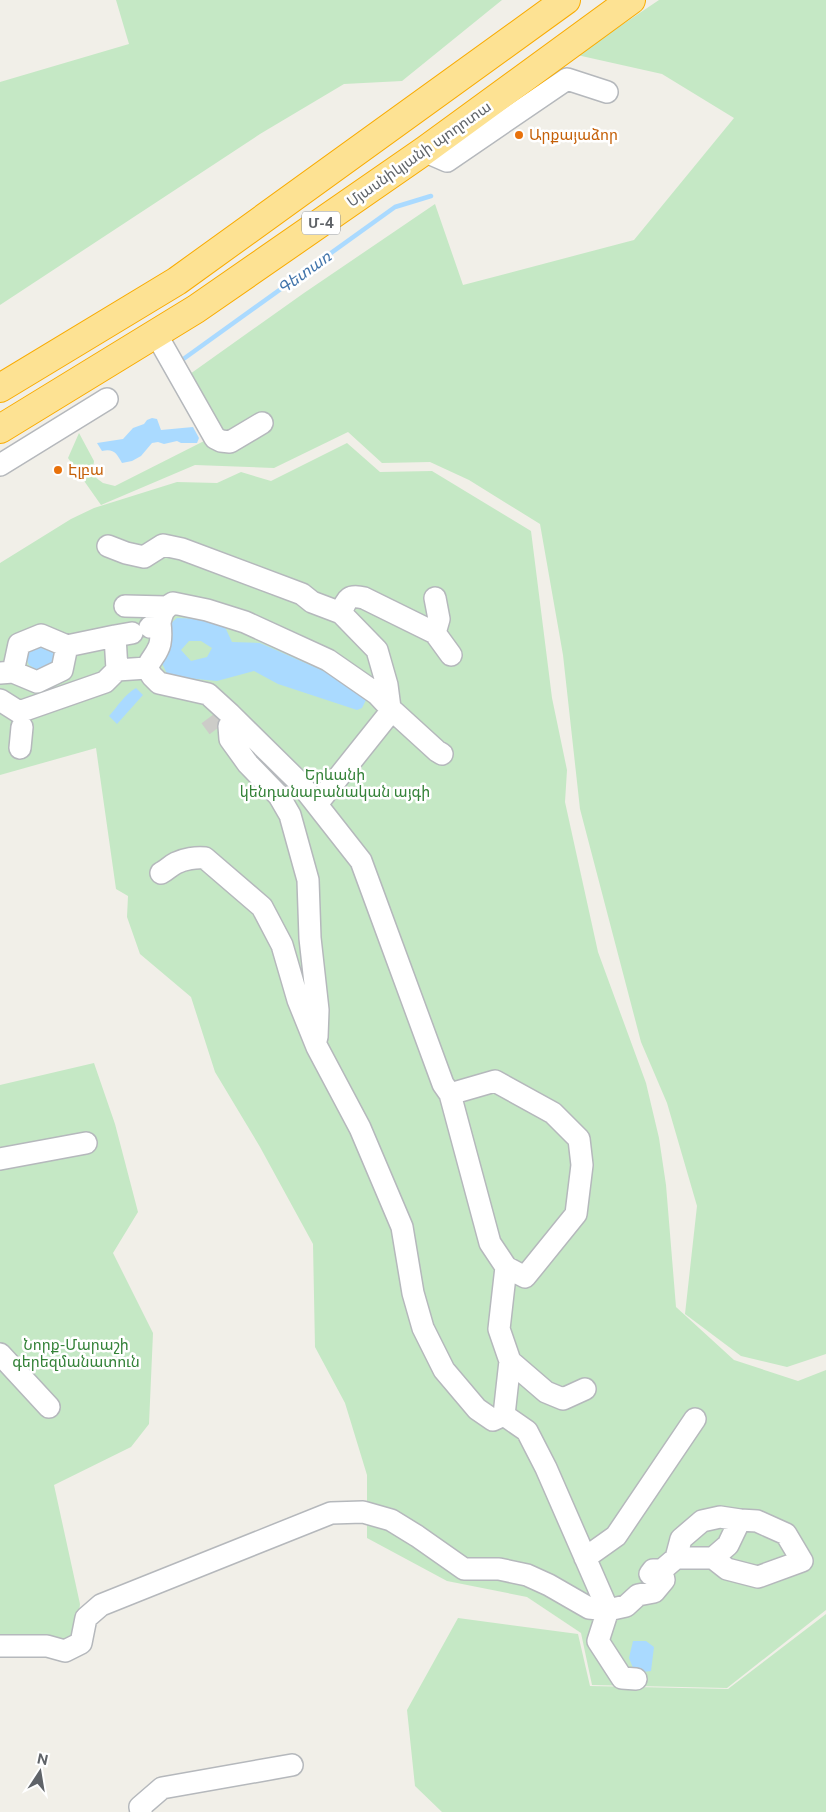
<svg xmlns="http://www.w3.org/2000/svg" width="826" height="1812" font-family="'Public Sans','Noto Sans Armenian',sans-serif">
	<style>
		.green { fill: #c5e8c5 }
		.water { fill: #aadaff; fill-rule: evenodd }
		.lines { fill: none; stroke-linecap: round; stroke-linejoin: round }
		.stream { stroke: #aadaff; stroke-width: 4.5 }
		.minor-tunnel { stroke: #ccccc8; stroke-width: 21; stroke-dasharray: 21 11; stroke-linecap: butt }
		.minor-casing { stroke: #b5b8bc; stroke-width: 24 }
		.highway-casing { stroke: #f9ab00; stroke-width: 30 }
		.minor { stroke: #fff; stroke-width: 21 }
		.highway { stroke: #fde293; stroke-width: 28 }
		.food-dot { fill: #e8710a; stroke: #fff; stroke-width: 2 }
		.labels { text-anchor: middle; stroke-width: 5; stroke-linejoin: round; paint-order: stroke }
		.shield { fill: #fff; stroke: #8f9295; stroke-width: 1 }
		.shield-label { font-size: 14px; font-weight: bold; fill: #5f6368 }
		.food-label { font-size: 15px; fill: #c56008; stroke: #fff; text-anchor: start }
		.street-label { font-size: 15px; fill: #5f6368; stroke: #fff }
		.park-label { font-size: 15px; fill: #348238; stroke: #fff }
		.water-label { font-size: 16px; font-style: italic; fill: #4174aa; stroke: #fff }
	</style>
	<rect width="100%" height="100%" fill="#f1efe8"/>
	<path class="green" d="M116 0H502L402 81 344 84 260 134 0 305V82L129 44Z
		M659 0H826V1354L787 1367 741 1356 685 1314 697 1206 667 1103 641 1042 580 809 563 655 540 524 469 480 430 462 382 463 348 432 274 468 195 465 101 505 68 458 79 433 94 461 93 469 95 477 103 483 115 486 206 440 190 374 304 293 435 204 463 285 634 240 734 118 662 74 577 55Z
		M347 443 380 472 432 471 531 531 552 698 567 770 565 802 598 952 646 1083 659 1138 666 1185 676 1307 734 1360 798 1381 826 1370V1610L727 1688 592 1685 581 1633 527 1597 447 1581 367 1538V1475L345 1403 315 1347 313 1244 260 1147 215 1072 191 997 140 954 127 917 128 896 116 889 96 748 0 775V563L71 519 94 508 177 482 217 483 241 472 271 481Z
		M94 1063 115 1124 138 1212 113 1253 153 1333 149 1424 131 1447 54 1485 80 1604 76 1641 0 1644V1085Z
		M826 1614V1812H442L415 1786 407 1710 458 1618 578 1634 590 1686 728 1689Z"/>
	<path class="water" d="M152 418 157 419 161 430 193 427 199 438 197 443H181L177 441 164 444 158 442 152 443 141 456 132 461 122 463C117 454 114 448 102 451L97 443 123 439 133 428 144 424 147 420Z
		M177 618C194 618 209 621 225 627L232 642 260 643 326 672 366 700 362 708 357 710 278 684 254 671 217 681 176 677 170 680 160 659C163 645 165 626 177 618ZM189 641H201L212 648 207 657 191 661 181 650Z
		M31 644 52 648 54 657 50 666 37 670 29 665 25 656Z
		M136 688 143 695 117 724 109 716C118 706 124 695 136 688Z
		M633 1641H646L654 1647 651 1671 635 1673 629 1658Z"/>
	<g class="lines">
		<path class="stream" d="M182 360 395 207 431 196"/>
		<path class="minor-tunnel" d="M210 717 218 728"/>
		<g class="minor-casing">
			<path id="minor" d="M424 151 447 161 567 79 607 92
				M156 334 215 438 221 441 230 442 262 423
				M0 465 107 399
				M108 546 126 553 144 557 163 545 182 549 302 594 312 602 341 613 377 650 387 685 390 708
				M125 606 166 607
				M341 613C347 599 348 594 364 598L435 633 451 655
				M160 623C161 631 162 642 158 649 155 656 150 660 147 668L152 676 159 683 208 694 230 714 299 782 361 861 443 1084 450 1094 490 1243 506 1267 499 1329 510 1361 504 1415 527 1431 546 1468 608 1610 626 1606 638 1595 654 1592 664 1580 662 1570
				M150 627 160 623C162 613 164 608 173 603L207 610 245 622 328 660 377 694 392 710 317 804
				M435 633 439 619 435 598
				M117 670 115 636 132 633
				M13 672 19 644 41 635 67 646
				M0 673 13 672 37 682 62 670 67 646 115 636
				M0 700 19 712 105 682 117 670 147 668
				M392 710 437 751 442 754
				M229 726 230 739 248 764 279 796 290 815 308 880 310 938 318 1010 317 1037
				M20 748 22 727
				M161 873C167 870 170 866 176 863 184 859 196 857 205 858L262 907 282 945 298 1000 317 1047 360 1128 402 1227 413 1293 423 1328 444 1370 477 1409 493 1420 504 1415
				M450 1094 495 1081 553 1113 579 1139 582 1165 576 1214 525 1277 506 1267
				M0 1159 86 1143
				M0 1354 49 1407
				M510 1361 546 1392 563 1399 585 1389
				M585 1558 616 1536 695 1419
				M676 1558 681 1539 702 1521 720 1517 740 1520 728 1545 713 1558
				M650 1574 653 1570H662L676 1558H713L727 1569 758 1577 802 1561 786 1534 757 1521 740 1520
				M0 1646H47L65 1651 81 1643 86 1618 101 1605 331 1513 363 1512 391 1520 417 1536 464 1569H499L527 1575 549 1585 589 1608 608 1610 598 1641 622 1678 636 1679
				M141 1812 140 1807 162 1788 292 1765"/>
		</g>
		<g class="highway-casing">
			<path id="highway" d="M0 388 177 281 566 0
				M0 429 196 309 424 151 631 0"/>
		</g>
		<use href="#minor" class="minor"/>
		<use href="#highway" class="highway"/>
	</g>
	<g class="food-dot">
		<circle cx="519" cy="135" r="5"/>
		<circle cx="58" cy="470" r="5"/>
	</g>
	<g class="labels">
		<rect class="shield" x="302" y="211.5" width="38" height="23" rx="4"/>
		<g class="shield-label">
			<text x="321" y="228">Մ-4</text>
		</g>
		<g class="food-label">
			<text x="529" y="140">Արքայաձոր</text>
			<text x="68" y="475">Էլբա</text>
		</g>
		<g class="street-label">
			<text transform="translate(419 154) rotate(-35)" y="5">Մյասնիկյանի պողոտա</text>
		</g>
		<g class="park-label">
			<text x="335" y="780">Երևանի<tspan x="335" dy="17">կենդանաբանական այգի</tspan></text>
			<text x="76" y="1350">Նորք-Մարաշի<tspan x="76" dy="17">գերեզմանատուն</tspan></text>
		</g>
		<g class="water-label">
			<text transform="translate(304 272) rotate(-36)" y="6">Գետառ</text>
		</g>
	</g>
	<g transform="translate(40 1772) rotate(12)" stroke="#ffffff" stroke-width="4" paint-order="stroke">
	<path d="M0-4L9 19L0 12L-9 19Z" fill="#5f6368"/>
	<text y="-8" font-size="14" font-weight="bold" text-anchor="middle" fill="#5f6368">N</text>
	</g>
</svg>
